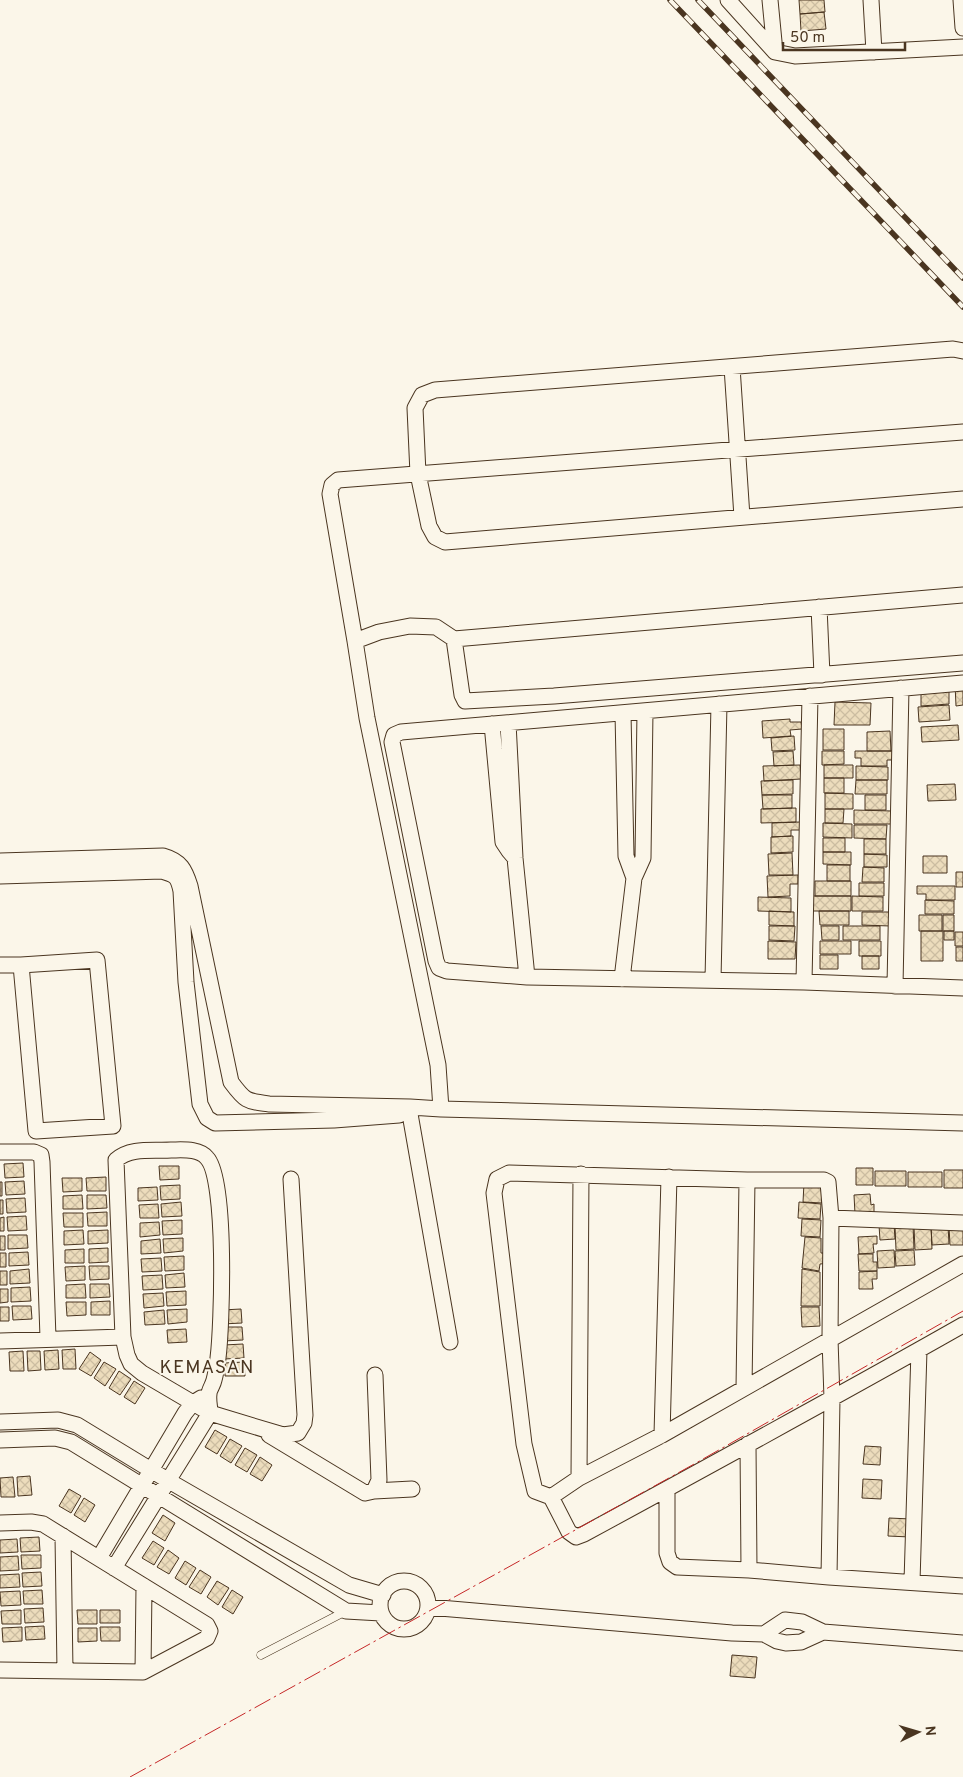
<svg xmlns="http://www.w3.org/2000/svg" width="963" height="1777" font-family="Overpass,sans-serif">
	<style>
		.building { fill: url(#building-cross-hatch); stroke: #4a3520 }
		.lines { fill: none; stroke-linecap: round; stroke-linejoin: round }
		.lane-casing { stroke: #4a3520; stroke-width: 9 }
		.street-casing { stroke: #4a3520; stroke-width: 17 }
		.lane { stroke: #fbf6e9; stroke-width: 8 }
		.street { stroke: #fbf6e9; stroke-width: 15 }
		.rail-casing { stroke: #4a3520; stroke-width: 5.5 }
		.rail { stroke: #fbf6e9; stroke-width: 4; stroke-dasharray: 11; stroke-linecap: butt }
		.power { stroke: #c62828; stroke-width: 1; stroke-dasharray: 18 4 2.5 4; stroke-linecap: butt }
		.labels { text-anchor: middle; stroke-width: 4; stroke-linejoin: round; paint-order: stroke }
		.quarter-label { font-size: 19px; letter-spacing: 1px; fill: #4a3520; stroke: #fbf6e9 }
	</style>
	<defs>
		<pattern id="building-cross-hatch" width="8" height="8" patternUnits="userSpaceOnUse" patternTransform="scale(1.25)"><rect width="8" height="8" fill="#ecdcbc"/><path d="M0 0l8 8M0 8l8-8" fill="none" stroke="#ccbda1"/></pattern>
	</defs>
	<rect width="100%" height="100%" fill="#fbf6e9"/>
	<path class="building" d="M799 0H824L825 12 800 14Z
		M824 12 826 29 801 31 800 14Z
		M955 684H963V705L956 706Z
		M949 688V704L921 706V690Z
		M835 702 871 703 870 725H834Z
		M949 705 950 720 919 722 918 707Z
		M790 719V722H801L802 729 790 730 791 736 763 738 762 721Z
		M958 725 959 740 922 742 921 727Z
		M823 729H844V750H823Z
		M890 731 891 751H867V732Z
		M794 736 795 750 772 751 771 738Z
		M793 751 794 765 774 766 773 752Z
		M822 751H844V764L822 765Z
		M855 751H894V760H887V766H861V758H855Z
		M800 765 801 779 764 781 763 766Z
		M824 765H853V778H824Z
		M856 766 888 767V780H856Z
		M824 778H844V793H824Z
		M793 780V794L762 795 761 781Z
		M856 780H887V794H855Z
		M955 784 956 800 928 801 927 785Z
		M825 793 853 794V809H825Z
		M762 795H792V808L763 809Z
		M865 795H886V810H865Z
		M796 808V822L761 823V809Z
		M825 809H844L843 823H825Z
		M854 810 892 811V824H854Z
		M800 822V830H791V836L772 837V823Z
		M823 823 852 824V838L823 837Z
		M854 825H887L886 839 854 838Z
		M793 836V852L771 853V837Z
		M823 838H845V852H823Z
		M864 839H886V854H864Z
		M823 852H851V865L823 864Z
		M792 853 793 875H769L768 854Z
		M864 854 887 855V867H864Z
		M923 856H947V873H923Z
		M827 865H850V881H827Z
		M863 867 884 868V882H862Z
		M956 872H963V887H956Z
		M798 875V884H790V896L768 897 767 876Z
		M815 881H851V896H815Z
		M859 883H884V896H859Z
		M917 886H955V900H926V894H917Z
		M813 896H851V911H813Z
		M852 896 883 897V911H852Z
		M758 897 791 898V912L758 911Z
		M925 900 954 901V914H925Z
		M769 911 794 912V926L769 925Z
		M819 911H849V925H820Z
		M862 912H890V926L862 925Z
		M919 915H942V931H919Z
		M943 915H954V931H943Z
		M769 926H795L794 941 769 940Z
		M821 926H839V940H822Z
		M843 926H880V940H843Z
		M921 931H943V961H921Z
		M944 931H954V940H944Z
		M955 932H963V946H955Z
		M768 941 796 942 795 959H768Z
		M820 941H851V954H820Z
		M859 941H881V956H859Z
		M956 947H963V961H956Z
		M820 955H838V969H820Z
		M862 956H879V969H862Z
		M23 1163 24 1177 5 1178 4 1164Z
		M159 1166H179V1179L160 1180Z
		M856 1168H873V1185H856Z
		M944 1170H963V1188H944Z
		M875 1171H906V1186H875Z
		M908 1172H942V1187H908Z
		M106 1177V1191H87L86 1178Z
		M62 1178H82V1191L63 1192Z
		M24 1181 25 1194 6 1195 5 1182Z
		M0 1182H2V1196H0Z
		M804 1183 823 1184 822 1203 803 1202Z
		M180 1185V1199L161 1200 160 1186Z
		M157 1187 158 1200 138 1201V1188Z
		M870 1194 871 1205 874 1204V1213L855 1214 854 1195Z
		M82 1195 83 1209H63V1196Z
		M87 1195H106L107 1208 87 1209Z
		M25 1198 26 1212 7 1213 6 1199Z
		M0 1200H3V1214H0Z
		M181 1202 182 1216 162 1217 161 1204Z
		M799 1202 821 1204 820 1219 798 1218Z
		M158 1204 159 1218H140L139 1205Z
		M107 1212V1226H88L87 1213Z
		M63 1213H83V1227H64Z
		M26 1216 27 1230 8 1231 7 1217Z
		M4 1217V1231H0V1218Z
		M802 1219 821 1220 820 1237 801 1236Z
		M182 1220V1234L163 1235 162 1221Z
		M159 1222 160 1235 140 1237V1223Z
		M894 1224 895 1239 880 1240 879 1225Z
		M913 1225 914 1249 896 1250 895 1226Z
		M948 1225 949 1244 932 1245 931 1226Z
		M931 1226 932 1249 915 1250 914 1227Z
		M963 1226V1245H950L949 1227Z
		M83 1230 84 1244 64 1245V1231Z
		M108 1230V1243L88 1244V1231Z
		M8 1235H27L28 1248 8 1249Z
		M0 1236H5V1250H0Z
		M877 1236V1244H873L874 1253 859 1254 858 1237Z
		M805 1237 821 1238V1253H831L830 1263 820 1264 819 1271 802 1268Z
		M183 1238V1251L164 1253 163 1239Z
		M160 1239 161 1253 141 1254V1241Z
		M108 1248V1262L89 1263V1249Z
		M84 1249V1263H65V1250Z
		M894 1250 895 1267 878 1268 877 1251Z
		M914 1250 915 1265 896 1266 895 1251Z
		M28 1252 29 1265 9 1266V1253Z
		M0 1253H6V1267H0Z
		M858 1254H873V1262H877V1271H859Z
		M184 1256V1270L165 1271 164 1257Z
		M161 1258 162 1271 142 1272 141 1259Z
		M85 1266V1280L66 1281 65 1267Z
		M89 1266H109V1279L90 1280Z
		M29 1269 30 1283 10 1284V1271Z
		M802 1269 820 1272V1306H801Z
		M0 1271H7V1285H0Z
		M877 1271V1279H872L873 1289H859V1272Z
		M184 1273 185 1287 166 1288 165 1275Z
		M162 1275 163 1289 143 1290 142 1276Z
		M85 1284 86 1298H66V1285Z
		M90 1284H109L110 1297 90 1298Z
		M30 1287 31 1301 11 1302V1288Z
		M0 1289H8V1302L0 1303Z
		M186 1291V1305L167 1306 166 1292Z
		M163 1293 164 1306 144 1308 143 1294Z
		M110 1301V1315H91V1302Z
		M66 1302H86V1315L67 1316Z
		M12 1306H31L32 1319 13 1320Z
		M0 1307H9V1321H0Z
		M801 1307H819L820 1326 802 1327Z
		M187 1309V1322L168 1324 167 1310Z
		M241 1309 242 1323 222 1324V1310Z
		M164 1310 165 1324 145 1325 144 1312Z
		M223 1327H242L243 1340 223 1341Z
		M186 1329 187 1342 168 1343 167 1330Z
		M243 1344 244 1358 224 1359V1345Z
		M75 1349 76 1369H63L62 1350Z
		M58 1350 59 1369 45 1370 44 1351Z
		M23 1351 24 1371H10L9 1352Z
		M27 1351H40L41 1370 28 1371Z
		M90 1352 101 1360 91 1376 79 1369Z
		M104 1362 116 1369 105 1386 94 1378Z
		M244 1362 245 1376H225V1363Z
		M119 1371 131 1379 120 1395 109 1388Z
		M134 1381 145 1388 135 1404 124 1397Z
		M215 1430 227 1437 217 1454 205 1447Z
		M230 1439 242 1446 231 1463 220 1456Z
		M865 1446 881 1447 880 1465 863 1464Z
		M245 1448 257 1455 247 1472 235 1465Z
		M260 1457 272 1465 262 1481 250 1474Z
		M30 1476 32 1495 18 1496 17 1477Z
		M13 1477 15 1497H1L0 1478Z
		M863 1479 882 1480 881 1499 862 1498Z
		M69 1489 81 1496 71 1513 59 1506Z
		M84 1498 95 1505 85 1522 74 1515Z
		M163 1515 175 1523 165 1541 152 1533Z
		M889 1518 911 1519 910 1537 888 1536Z
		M39 1537 40 1551 21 1552 20 1538Z
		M17 1539 18 1552 0 1553V1540Z
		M153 1541 164 1548 154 1565 142 1558Z
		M168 1550 179 1558 169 1574 157 1567Z
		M21 1555H41V1568L22 1569Z
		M18 1556 19 1570 0 1571V1557Z
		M185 1561 196 1568 186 1585 175 1578Z
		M200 1570 211 1577 201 1594 189 1587Z
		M41 1572 42 1586 23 1587 22 1573Z
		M19 1574 20 1587 0 1588V1575Z
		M217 1581 229 1588 218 1605 207 1597Z
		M42 1590 43 1604H24L23 1591Z
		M232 1590 243 1597 233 1614 222 1607Z
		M20 1591 21 1605 1 1606 0 1592Z
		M43 1608 44 1622 25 1623 24 1609Z
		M21 1610V1624H2L1 1611Z
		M77 1610H97V1624H78Z
		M100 1610H120V1623H100Z
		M44 1626 45 1639 26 1640 25 1627Z
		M22 1627V1641L3 1642 2 1628Z
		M100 1627H120V1641H101Z
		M78 1628H97V1641L78 1642Z
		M732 1655 757 1657 755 1678 730 1676Z"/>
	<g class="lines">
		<g class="lane-casing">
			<path id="lane" d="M261 1655 346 1611"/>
		</g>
		<g class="street-casing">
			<path id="street" d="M728 0 775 52 795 56 963 47
				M770 0 775 52
				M871 0 874 52
				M961 0 963 28
				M963 351 953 349 435 390 422 395 415 408 418 474 429 526 435 537 445 542 963 499
				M732 367 742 517
				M819 607 822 675
				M454 639 462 695 465 701 554 696 963 663
				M355 641 330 494 332 485 338 480 963 432
				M963 683 401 732 394 735 392 742 436 961 439 968 447 971 527 977 804 982 963 988
				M623 713 626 856 634 878
				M508 723 515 858 527 977
				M492 724 503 842 509 851 515 858
				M0 861 163 856C181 861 185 870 190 886L231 1082C245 1101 246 1101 269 1104L410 1107 441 1109 438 1065 367 718 355 641 379 632 410 626 436 627 454 639 963 595
				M0 876 162 871C176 875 178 877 181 891L186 982 200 1104 207 1118 215 1123 334 1120 399 1115
				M0 965H21L97 960 113 1126 36 1131 21 965
				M622 979 634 878 643 858 645 711
				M713 980 719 704
				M804 982 810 696
				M895 986 901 688
				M441 1109 963 1123
				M410 1114 450 1342
				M0 1152H34L41 1155 42 1162 48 1338
				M963 1223 831 1218 828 1182 824 1180H747L509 1173 497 1179 494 1193 524 1444 535 1491 551 1497 579 1478 662 1435 963 1264
				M0 1341 123 1337 127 1355 131 1364 142 1373 210 1413 283 1435 298 1433 304 1423 305 1415 291 1179
				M744 1388 747 1180
				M0 1422 58 1420 77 1425 169 1481 349 1585 383 1595
				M269 1435 365 1493 374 1491 412 1489
				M662 1435 669 1177
				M0 1440 55 1438 71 1442 346 1611 381 1613
				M748 1444 749 1570
				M579 1478 581 1174
				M667 1489V1553L670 1562 677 1567 749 1570 829 1577 963 1586
				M374 1491 379 1480 375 1375
				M551 1497 569 1532 576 1537 584 1534C711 1465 838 1396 963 1325
				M0 1523 31 1522 43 1524 207 1625 210 1631 207 1638 143 1672 0 1670
				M63 1536 65 1671
				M99 1558 185 1413 193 1403 201 1398
				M114 1568 210 1413C210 1407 208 1400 209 1394 209 1390 213 1385 214 1380 216 1373 217 1365 218 1358 222 1326 227 1179 207 1158 199 1148 182 1150 171 1150 153 1151 130 1147 116 1160L123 1337
				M829 1577 832 1399 830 1339 831 1218
				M380 1605a24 24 0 1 1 48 0a24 24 0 1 1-48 0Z
				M912 1582 919 1350
				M428 1607 732 1633 764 1634 777 1641 786 1643 801 1642 823 1632
				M764 1634 785 1620 802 1622 823 1632 963 1643
				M143 1672 144 1586"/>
		</g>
		<use href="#lane" class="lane"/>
		<use href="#street" class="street"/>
		<g class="rail-casing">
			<path id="rail" d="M670 0 963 307
				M698 0 963 278"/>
		</g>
		<use href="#rail" class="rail"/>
		<path class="power" d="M130 1777 696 1463 963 1311"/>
	</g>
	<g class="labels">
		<g class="quarter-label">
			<text x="207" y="1373">KEMASAN</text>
		</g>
	</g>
	<g transform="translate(918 1732) rotate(85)" stroke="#fbf6e9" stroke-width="4" paint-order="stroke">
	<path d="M0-4L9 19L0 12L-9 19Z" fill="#4a3520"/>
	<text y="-8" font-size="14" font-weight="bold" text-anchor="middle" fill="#4a3520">N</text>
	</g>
	<path d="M783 42v8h122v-8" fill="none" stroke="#4a3520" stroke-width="2.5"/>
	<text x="790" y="42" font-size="15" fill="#4a3520" stroke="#fbf6e9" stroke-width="4" paint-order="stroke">50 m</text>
</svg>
